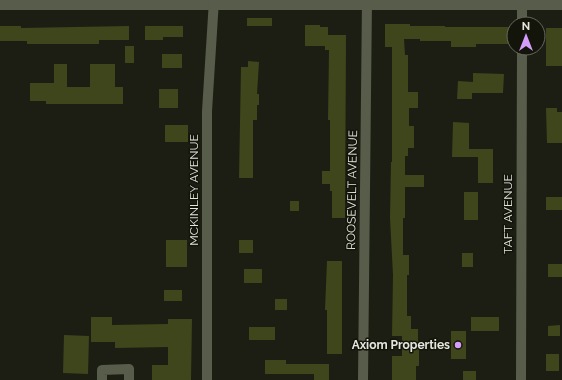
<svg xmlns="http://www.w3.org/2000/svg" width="562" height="380" font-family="Raleway,sans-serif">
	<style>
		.building { fill: #3f461c }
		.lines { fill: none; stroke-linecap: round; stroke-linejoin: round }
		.minor { stroke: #585c4a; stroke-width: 10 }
		.tertiary { stroke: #585c4a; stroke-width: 10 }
		.poi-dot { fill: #d49cfb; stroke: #13150a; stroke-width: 1.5 }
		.labels { text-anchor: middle; stroke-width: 3; stroke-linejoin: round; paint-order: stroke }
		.street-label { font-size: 12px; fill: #e5e7df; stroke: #13150a }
		.poi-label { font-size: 12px; font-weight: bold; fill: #e5e7df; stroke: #13150a; text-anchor: end }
	</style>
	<rect width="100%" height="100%" fill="#1c1e13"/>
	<path class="building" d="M247 18H272V26H247Z
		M385 24H410V26H445V27H510V44H476V47H451V41H420V39H404L405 55H408V92H418V108H409V126H414V148H408V156H405V175H424V187H405V218H403V255H409V275H407V316H411V329H418V341H419V366H416V380H392V356H402V336H392L393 275 390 218 391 162H392V47H385Z
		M305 25H320V27H328V35H346L345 218H332V191H330V184H322V171H330V120H328L329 50H325V46H305Z
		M0 26H21V28L129 26V40H99V44H27V41H0Z
		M145 26H183V37H163V40H145Z
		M546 28H562V66H546Z
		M125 46H134V63H125Z
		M162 54H182V68H162Z
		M248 61 259 62 257 94H259V105H257V120H253V178H239L241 67H248Z
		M54 64H67V87H90V64H115V87H123V104H46V101H30V83H54Z
		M473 73 504 74 503 93H472V99H457L458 81 473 82Z
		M159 89H178V108H159Z
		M546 108H557V112H562V143H547Z
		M453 122 469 123V149H493V183H478V157H452Z
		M165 125H188V142H165Z
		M464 192H478V220H464Z
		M546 197H562V210H546Z
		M290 201H299V211H290Z
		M166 240H187V267H166Z
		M239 240H253V253H239Z
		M462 253H473V267H462Z
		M327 261H342V354H327V310H325Z
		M548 264H562V277H548Z
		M244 269H262V283H244Z
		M164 290H182V301H164Z
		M275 299H287V310H275Z
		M91 317H112V325L168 324V319H192L191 380H152V365H168V347L115 348V342H91Z
		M471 317H499V331H471Z
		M560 325V336H548V326Z
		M249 327H275V340H249Z
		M451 331H466V359H451Z
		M64 335 89 336 88 374 63 373Z
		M546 354H559V371H546Z
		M265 360H286V364H329V380H314V374H265Z
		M463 371H476V380H463Z"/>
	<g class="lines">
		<path class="minor" d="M0 5H214
			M522 24V5
			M102 380V370L129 369V380
			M363 380 367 0
			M521 380 522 48"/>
		<path class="tertiary" d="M214 5H562
			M207 380V111L214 0"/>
	</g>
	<circle class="poi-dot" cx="458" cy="345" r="4"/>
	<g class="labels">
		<g class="street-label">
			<text transform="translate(194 190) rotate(-90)" y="4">MCKINLEY AVENUE</text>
			<text transform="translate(352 190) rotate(-89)" y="4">ROOSEVELT AVENUE</text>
			<text transform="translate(508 214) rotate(-90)" y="4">TAFT AVENUE</text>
		</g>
		<g class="poi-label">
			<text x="450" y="349">Axiom Properties</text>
		</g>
	</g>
	<g transform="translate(526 36)"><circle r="19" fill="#13150a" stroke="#67695f"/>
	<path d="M0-3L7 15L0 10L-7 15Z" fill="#d49cfb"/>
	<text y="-6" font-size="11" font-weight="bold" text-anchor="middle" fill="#e5e7df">N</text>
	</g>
</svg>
